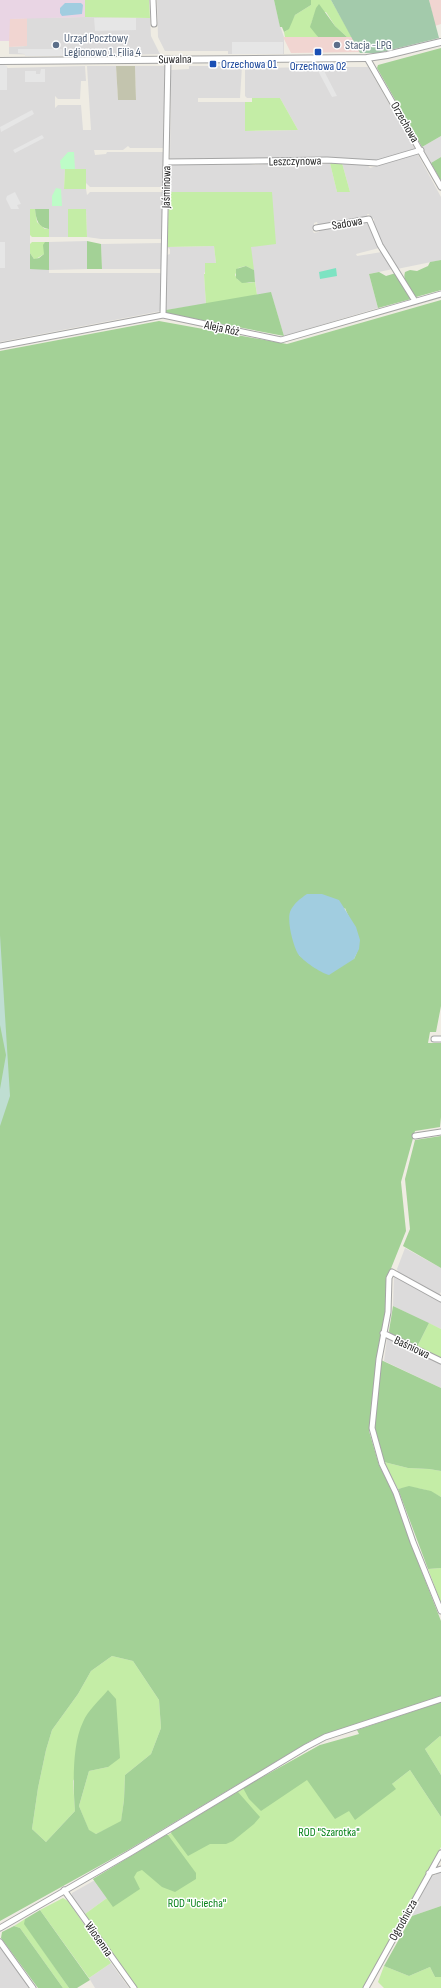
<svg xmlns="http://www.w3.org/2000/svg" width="441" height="1988" font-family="'Sofia Sans Condensed',sans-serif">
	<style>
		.residential { fill: #dcdbdb }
		.commercial { fill: #f1d5d1 }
		.industrial { fill: #e9d5e4 }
		.construction { fill: #c3c4ae }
		.grass { fill: #c4eda6 }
		.forest { fill: #a3d196; fill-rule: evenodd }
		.wetland { fill: #bfded2 }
		.cemetery { fill: #a3caab }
		.park { fill: #bdfcc7 }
		.pitch { fill: #7de3c2 }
		.parking { fill: #e6e6e6 }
		.water { fill: #a1cde0 }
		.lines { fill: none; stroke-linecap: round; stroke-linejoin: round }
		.minor-casing { stroke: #a5a5a5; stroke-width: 7 }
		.tertiary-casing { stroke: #a5a5a5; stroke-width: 8 }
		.minor { stroke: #fff; stroke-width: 5 }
		.tertiary { stroke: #fff; stroke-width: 6 }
		.service-dot { fill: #5c6f8a; stroke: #fff; stroke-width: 1.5 }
		.transit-dot { fill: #1a4fb4; stroke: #fff; stroke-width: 1.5 }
		.labels { text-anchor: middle; stroke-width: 3; stroke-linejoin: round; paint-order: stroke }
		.service-label { font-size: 12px; fill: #4e5e75; stroke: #fff; text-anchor: start }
		.street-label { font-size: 12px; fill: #1e1e1e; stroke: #fff }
		.transit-label { font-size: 12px; fill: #164399; stroke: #fff; text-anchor: start }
		.park-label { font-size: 12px; fill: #068218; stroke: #fff }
	</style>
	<rect width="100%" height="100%" fill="#efece3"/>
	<path class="residential" d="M157 0H274L280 26 284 37V54H228V51H165L158 37Z
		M85 17 150 18 151 36 160 54 84 56 9 54V47L27 46V18Z
		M0 64 8 68 85 66 86 81H81L80 99H58L55 96V108L58 105H81L83 130H91L87 66H116L118 100H136L135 66H165L163 148H130L128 146 123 150H94L95 155 106 154 107 152H163V187H90L86 183V169H65L64 189H86L87 195 90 192H163L162 239H101L87 237 86 209H68V237H49V209H30V269H49V242L87 241V269L49 270V273H160L162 275 161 311 0 342Z
		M189 66H242L240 98H198V102H245V131H258L298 130 280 98H247L245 96V66H262L263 68 312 67 318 69H322V67H368L416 151 377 161 356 159 227 160V158L170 160 171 70 189 69Z
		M441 136V157L431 163 422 147Z
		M417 153 441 197V260L397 269 381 244 374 224V219L371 218 369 214H367L368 217 318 225 317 222 314 223V230L312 229 314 233 319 232V230L366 221 369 224 379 248 356 254 357 256 382 252 393 269 369 274 378 308 284 336 271 293 257 295 250 247 272 192H169L170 164 228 165 241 163 255 165 288 162 313 163 315 166 330 163 337 192H350L342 163H366L370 168Z
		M162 243 161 269H102L101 244Z
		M214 246 216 263H205L206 269 204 274 206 304 166 310 167 255 170 254V249L167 247Z
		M405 1248 441 1268V1292L439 1295 398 1272 397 1269Z
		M394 1276H396L441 1300V1329L393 1306Z
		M389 1338 441 1363V1388L384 1361 387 1339Z
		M441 1870V1906L412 1916 430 1876 436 1875V1872Z
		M95 1880 107 1898 85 1914 72 1897V1893Z
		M0 1947 30 1988H0Z
		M111 1963 129 1988H95L89 1978Z"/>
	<path class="commercial" d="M429 0H441V24L435 26Z
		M27 18V46L9 47V19Z
		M283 37H352L360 52 291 53Z"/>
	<path class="industrial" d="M0 0H85V17L10 19 9 41H0Z"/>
	<path class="construction" d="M116 66H135L136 100H118Z"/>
	<path class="grass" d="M85 0H149L150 18 85 17Z
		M311 0H331L352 37H347L335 26 326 12 315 13 311 24 318 37H285L284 32 286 31 295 15 311 5Z
		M252 98H280L298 130 245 131V102H252Z
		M330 163H342L350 192H337Z
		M65 169H86V189H64Z
		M169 192H272L276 244 251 247 254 270 246 266 238 268 235 275 238 280 249 283 255 282 257 295 206 304 204 274H205V263H216L214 246 167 247Z
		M30 209H35L37 222 45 229H49V237H32L30 235Z
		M68 209H86L87 237H68Z
		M32 242H45L44 254 36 259H34L30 253V244Z
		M429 1323 441 1329V1358L417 1347Z
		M384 1462 408 1468 429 1469 441 1471V1497C427 1489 413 1485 398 1489Z
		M441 1568V1603L428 1569Z
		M112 1656 133 1661 159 1700 161 1728 151 1754 125 1775 124 1800 121 1822 96 1834 89 1831 79 1806 89 1771 108 1767 116 1699 73 1781 75 1811 46 1842 32 1829 38 1788 46 1750 52 1730 78 1694 91 1671Z
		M440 1736 441 1737V1775L425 1749Z
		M320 1745 392 1784 410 1770 441 1817V1847L364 1988H136L85 1914 107 1898 93 1879 168 1835 243 1788Z
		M63 1898 68 1901 111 1963 89 1978 40 1910Z
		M25 1919V1924L69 1988H63L20 1928 14 1926Z
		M384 1966 409 1976 430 1967 435 1977H441V1988H384L378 1982Z"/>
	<path class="forest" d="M274 0H311V5L295 15 289 29 284 32 282 27H280Z
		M319 4 335 26 347 37H318L310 27 316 8Z
		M441 48V136L422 147 377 68 378 65Z
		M441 157V181L431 163Z
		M35 209H49V229C38 228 36 219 35 209Z
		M87 241 101 244 102 269H87Z
		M45 242H49V270L30 269V253L34 259 39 258 44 254 43 245Z
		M441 260V290L416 297C410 290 402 282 405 272L410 270 417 271 428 266 430 262Z
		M246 266 254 270 255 282 242 283 236 278V269Z
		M379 272 386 276 396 273 411 299 378 308 369 274Z
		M271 292 284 336 165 313 166 310Z
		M441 300V1006L436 1032H430L428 1043H441V1117L440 1127 415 1131 401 1182 406 1231 386 1281V1309L377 1358 369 1431 379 1465 397 1500 411 1544 441 1621V1697L312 1740 128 1850 0 1921V351L159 321 287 344ZM345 908C353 930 366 935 354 959L311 964 299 955ZM112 1656 133 1661 159 1700 161 1728 151 1754 125 1775 124 1800 121 1821 96 1834 89 1830 79 1806 89 1771 108 1767 120 1758 116 1699 108 1690C100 1700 88 1710 83 1722 72 1744 73 1786 75 1811L46 1842 32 1829 38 1788 46 1750 52 1730 78 1694 91 1671Z
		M441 1136V1268L403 1246 410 1229 405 1179 415 1140Z
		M393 1306 429 1323 417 1347 390 1334 389 1331Z
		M381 1360 441 1388V1471L429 1469 408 1468 384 1462 374 1428Z
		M409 1486 431 1491 441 1497V1568L428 1569 398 1489Z
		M441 1702V1737L440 1736 425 1749 441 1775V1817L410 1770 392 1784 396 1789 355 1820 349 1811 335 1819 307 1780 261 1811 249 1799 243 1788 320 1745 359 1734 357 1730Z
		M238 1792 260 1817 254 1824 233 1841 226 1844H210L188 1856 171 1833 172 1831Z
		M166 1835H168L196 1873V1879L175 1892 162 1887 142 1870 137 1872 134 1877 140 1889 113 1907 93 1879Z
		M441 1906V1977H435L430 1967 409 1976 384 1966 412 1916Z
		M40 1910 90 1980 77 1988H69L24 1924 25 1919Z
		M14 1926 20 1928 63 1988H38L1 1938 2 1932Z"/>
	<path class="wetland" d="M0 935 10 1096 0 1126V1089L6 1055 0 1025Z"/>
	<path class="cemetery" d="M331 0H429L439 38 378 53H360Z"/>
	<path class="park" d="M68 152H74L75 169H61L60 161Z
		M56 188 61 189 62 206H52V196Z"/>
	<path class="pitch" d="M336 268 337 276 320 279 319 272Z"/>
	<path class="parking" d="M94 18H136V30L95 31Z
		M232 42H283V54H232Z
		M18 49H62L63 56H25V54L18 53Z
		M0 64 7 66V90H0Z
		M41 69H45V82H25V71H36V74H40Z
		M317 69H323L337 96 332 97Z
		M32 110 34 114 1 132 0 127Z
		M42 135 44 138 15 153 13 150Z
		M15 192 21 204 17 205 19 209H11L6 199 7 196Z
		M5 242V268H0V242Z"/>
	<path class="water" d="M65 3H81L83 5 82 14 62 16 60 13V8Z
		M307 894H322L339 900 356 927 360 940 359 949 354 959 329 975C321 973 303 961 298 954 293 945 287 922 290 912 293 904 301 898 307 894Z"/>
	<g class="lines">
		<g class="minor-casing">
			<path id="minor" d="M153 0 154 24
				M367 58 441 187
				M166 162 327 160 377 163 421 150
				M316 228 369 219 380 245 415 301
				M163 315 168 59
				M0 346 163 315 281 340 441 294
				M434 1039H441
				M415 1136 441 1132
				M441 1299 392 1272 389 1278 388 1312 379 1359 372 1428 382 1464 396 1493 413 1542 441 1611
				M383 1333 441 1361
				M429 1873 441 1869
				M64 1890 134 1988
				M0 1928 130 1853 306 1747 325 1737 441 1699
				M0 1942 33 1988
				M366 1988 441 1853"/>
		</g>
		<g class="tertiary-casing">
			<path id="tertiary" d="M0 61 367 58 387 55 441 42"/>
		</g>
		<use href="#minor" class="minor"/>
		<use href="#tertiary" class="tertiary"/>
	</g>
	<g class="service-dot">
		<circle cx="56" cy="45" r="4"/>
		<circle cx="337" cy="45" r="4"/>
	</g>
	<g class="transit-dot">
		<rect x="314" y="48" width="8" height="8" rx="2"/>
		<rect x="209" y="60" width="8" height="8" rx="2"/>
	</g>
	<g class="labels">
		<g class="service-label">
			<text x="64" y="42">Urząd Pocztowy<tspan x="64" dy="14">Legionowo 1. Filia 4</tspan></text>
			<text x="345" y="49">Stacja -LPG</text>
		</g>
		<g class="street-label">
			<text transform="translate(175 59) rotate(-1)" y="4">Suwalna</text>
			<text transform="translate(405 122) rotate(60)" y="4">Orzechowa</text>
			<text transform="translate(295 161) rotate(-1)" y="4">Leszczynowa</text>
			<text transform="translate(166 187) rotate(-89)" y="4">Jaśminowa</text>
			<text transform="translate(347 223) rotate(-10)" y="4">Sadowa</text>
			<text transform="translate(222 328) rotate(12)" y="4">Aleja Róż</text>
			<text transform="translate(412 1347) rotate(25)" y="4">Baśniowa</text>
			<text transform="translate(403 1920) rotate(-61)" y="4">Ogrodnicza</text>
			<text transform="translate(99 1939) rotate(55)" y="4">Wiosenna</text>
		</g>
		<g class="transit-label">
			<text x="221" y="68">Orzechowa 01</text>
			<text x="318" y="70" text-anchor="middle">Orzechowa 02</text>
		</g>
		<g class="park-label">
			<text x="329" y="1836">ROD "Szarotka"</text>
			<text x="197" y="1907">ROD "Uciecha"</text>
		</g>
	</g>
</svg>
